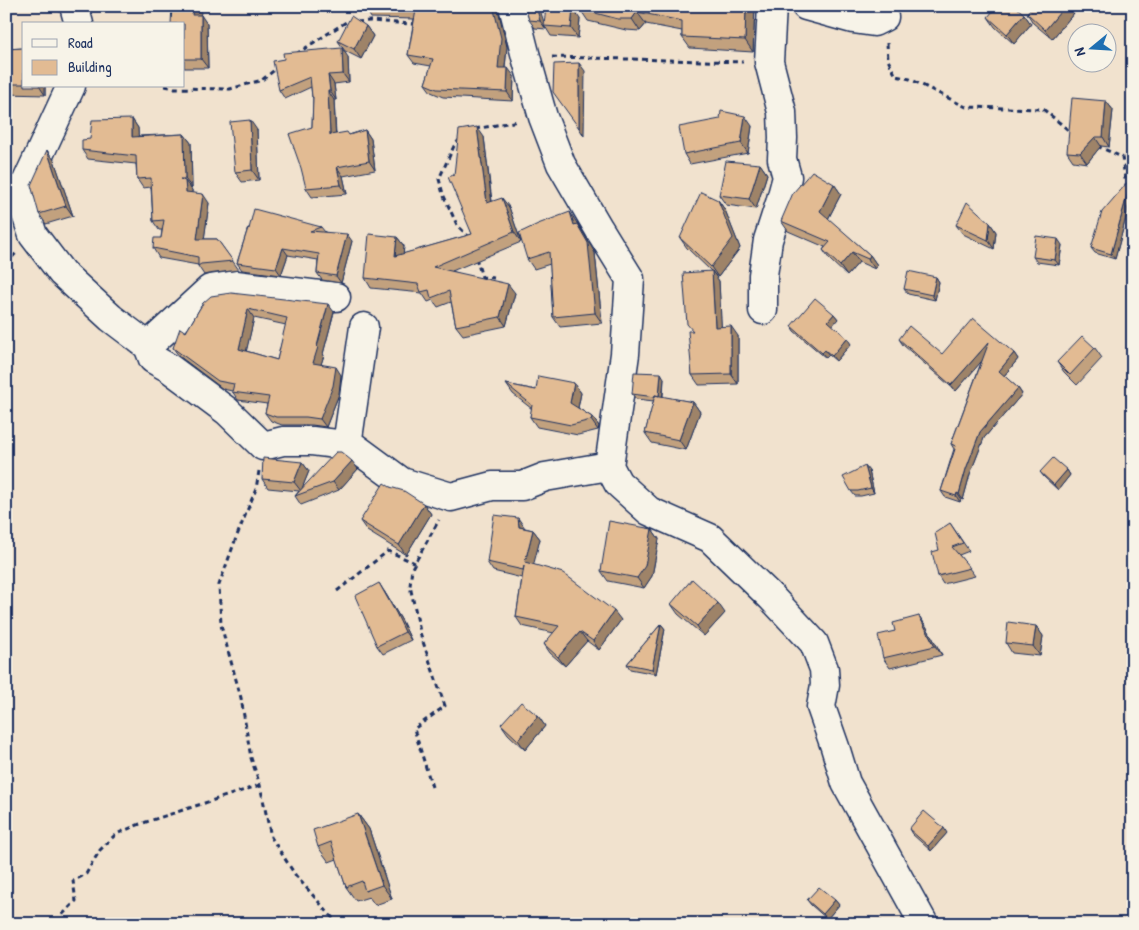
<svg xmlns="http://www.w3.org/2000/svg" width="1139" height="930" font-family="'Patrick Hand',sans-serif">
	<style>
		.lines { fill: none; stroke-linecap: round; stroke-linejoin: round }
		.minor-casing { stroke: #1b2f5e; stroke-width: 31 }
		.path { stroke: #1b2f5e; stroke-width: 3; stroke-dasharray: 5 4; stroke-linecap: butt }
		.minor { stroke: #f7f3e8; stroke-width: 28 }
		.wall { fill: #c2a17e; stroke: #1b2f5e; fill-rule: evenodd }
		.shaded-wall { fill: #9e8367; stroke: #1b2f5e }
		.building { fill: #e2bb93; stroke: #1b2f5e; fill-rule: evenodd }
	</style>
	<rect width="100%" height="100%" fill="#f1e2ce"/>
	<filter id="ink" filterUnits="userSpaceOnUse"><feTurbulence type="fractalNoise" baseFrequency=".02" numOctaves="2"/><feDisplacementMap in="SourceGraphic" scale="10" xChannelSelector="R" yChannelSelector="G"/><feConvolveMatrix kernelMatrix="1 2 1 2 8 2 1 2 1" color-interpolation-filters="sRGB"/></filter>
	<g filter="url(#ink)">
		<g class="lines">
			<g class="minor-casing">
				<path id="minor" d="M74 6 79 24
					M513 6 526 57 543 117 561 164 599 229 630 279 625 354 609 466 618 483 649 511 710 538 771 597 814 643 824 669 825 685 821 707 835 747 846 783 924 924
					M806 6 853 19 874 22 884 17
					M6 188 20 196 33 235 62 273 111 318 148 346 153 359 169 368 227 411 263 446 283 441H312L353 446 402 482 451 497 492 486H522L545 477 609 466
					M20 196 71 86
					M763 310V275L768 240 780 203 787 177 782 159 783 138 782 112 769 62 772 6
					M148 346 210 289 236 285 336 297
					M347 445 364 327"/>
			</g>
			<path class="path" d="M915 6H930
				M357 22 370 21 412 24 418 22
				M887 43 888 60 896 76 910 79 966 107 1043 109 1072 133
				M296 54 346 22H351
				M552 57 743 62
				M165 86 174 88 230 89 262 80 277 68
				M475 129 518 121
				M460 139 454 146 439 179 443 194 457 225 470 238
				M1097 146 1122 157 1126 186
				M476 258 482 277 494 278
				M6 264 16 253
				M259 471 256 489 236 538 219 585 221 625 241 698 251 758 260 785 271 837 296 876 338 924
				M337 591 388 551 415 563
				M432 787 414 729 445 706 421 636 410 586 412 568 439 520
				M62 924 63 914 76 901 73 881 86 874 100 850 116 834 140 824 260 785"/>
			<use href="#minor" class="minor"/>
		</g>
		<path class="wall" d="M366 6H498V9L507 47 505 68 514 76 513 101 443 97 431 92 425 84 431 66 414 63 408 55 414 19 371 18 366 9Z
			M525 6 545 24 580 19 578 38 551 36 546 28V29L535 28 529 20Z
			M755 6 753 52 690 48 682 37V31L646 24 640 31 626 30 588 21 580 9Z
			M1033 6H1072L1071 8 1074 13 1052 39 1033 23 1027 13Z
			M1024 14 1031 24 1014 44 995 27 988 17Z
			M200 15 207 24 208 68H184V24Z
			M366 26 373 36 361 59 345 51 338 41Z
			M24 48V86H45V95L6 94V49Z
			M348 57 349 82 334 84 336 100H334L336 134 349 135 365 130 371 139 375 170 343 176 347 194 312 197 306 188 312 127 313 98 312 97 311 87 285 99 279 90Z
			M1106 101 1113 110 1109 147 1101 146 1087 163 1073 161 1067 152Z
			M132 119 138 128V136L184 134 191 143 192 188H190L192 190V193L209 203 204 239H217L239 270 208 274 204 275 198 266V265L159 258 153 248 161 238 162 230H159L153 221 151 187 143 188 137 179 136 164 88 159 82 150 90 139Z
			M752 126 748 153 690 164 684 154Z
			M257 130 259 180 242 182 235 172Z
			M484 137 492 201 509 207 521 242 452 271 515 293 506 326 463 335 456 326 451 302 438 307 433 300 428 302 422 293 371 288 365 278 397 237 404 246 403 254 472 234 454 175Z
			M54 160 73 216 46 224 39 214Z
			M760 164 767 174 756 209 726 205 719 195Z
			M1133 178V191L1129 205 1133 201V215L1128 210 1115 259 1095 253 1091 248Z
			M834 184 841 194 828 219 870 255 877 265 875 269 859 262 847 276 830 260 823 250 825 247 788 231 781 221Z
			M718 200 725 210 740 248 718 277 714 274 719 281 721 327 738 336V384L699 385 692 375V331L711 271 687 248 680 238Z
			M577 222 595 253 602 323 560 327 553 317 550 264 534 269 527 259Z
			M990 223 996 232 994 249 963 234 956 225Z
			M321 227 325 232 352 241 341 283 322 280 317 273 318 260 288 255 281 275 242 270 237 263 248 228Z
			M1062 245 1059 265 1037 262 1033 257Z
			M936 277 939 282 935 300 908 294 904 289Z
			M203 303 334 312 323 354 324 355 321 364 341 375 339 394 326 427 312 425H282L271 421 265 413 267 404 238 400 232 391 223 389 179 356 173 348 186 332ZM254 318 286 325 277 360 246 351Z
			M834 314 838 319 832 325 851 344 836 361 829 355 826 358 794 331 791 326Z
			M899 339 942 354 1014 353 1018 359 1004 376 1018 388 1022 394 984 438 970 474 963 500 961 499 960 502 945 497 941 491 954 449 951 444 982 360 956 391 903 345Z
			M1095 348 1102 358 1077 385 1064 372 1057 362Z
			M664 378 663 397 693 402 700 412 686 450 652 443 645 433 654 401 636 399 632 394Z
			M574 383 581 393 578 408 592 417 599 426 598 430 578 435 537 427 530 417 532 409 513 394 506 384 536 390Z
			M302 462 309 471 302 488 358 469 339 490 301 505 295 496 299 491 268 488 262 479Z
			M1067 470 1070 475 1058 490 1044 477 1040 472Z
			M869 471 874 493 861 496H855L851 491Z
			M390 487 424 504 431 514 406 555 367 531 360 521Z
			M950 523 969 551 959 555 975 576 943 584 938 576 939 550Z
			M525 528 533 530 540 539 533 564 621 620 599 650 587 641 565 666 550 653 544 644 554 633 522 626 516 617 522 578 493 571 487 562Z
			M652 529 659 539 652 576 644 588 608 581 601 571Z
			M384 591 402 621 411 640 383 654 377 646Z
			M671 604 725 613 704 636 678 614Z
			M919 616 926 626 942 655 890 668 883 658 895 631Z
			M661 624 665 629 656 674 630 669 627 664Z
			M1036 626 1043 636 1040 656 1012 653 1006 643Z
			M538 716 545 726 525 750 508 734 501 724Z
			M358 814 369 829 392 899 375 905 369 897 356 901 346 887 337 859 329 862 318 847Z
			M909 829 947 833 931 851 912 834Z
			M807 900H835L839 905 827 919 811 905Z"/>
		<path class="shaded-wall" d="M194 6H202L199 24 192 15Z
			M493 6H498V9L507 47 504 76 498 68Z
			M536 6H539L545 26H544L546 29 540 21Z
			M746 6H755L753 52 745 40Z
			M1065 6H1072L1071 8 1074 13 1052 39 1045 30Z
			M573 9 580 19 578 38 571 28Z
			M637 12 646 24 640 31 632 19Z
			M1024 14 1031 24 1014 44 1007 34Z
			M201 15 207 24 208 68 201 59Z
			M366 26 373 36 361 59 354 49Z
			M342 48 348 57 349 82 343 74Z
			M579 63 585 71 584 136 579 128Z
			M508 68 514 76 513 101 507 92Z
			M328 75 334 84 336 100 330 91Z
			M39 86H45V95Z
			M328 91 334 100 336 143 330 135Z
			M1106 101 1113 110 1109 147 1103 137Z
			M745 116 752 126 748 153 741 143Z
			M132 119 138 128 139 146 132 137Z
			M250 120 257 130 259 180 252 170Z
			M477 127 484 137 493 213 487 203Z
			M365 130 371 139 375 170 369 161Z
			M184 134 191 143 192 188 185 179Z
			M1095 137 1101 146 1087 163 1080 153Z
			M47 150 54 160 73 216 66 206Z
			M760 164 767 174 756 209 749 199Z
			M337 167 343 176 347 194 341 185Z
			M1132 177 1133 178V191L1128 209 1127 208 1128 210 1115 259 1111 254Z
			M185 181 192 190V201L186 192Z
			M834 184 841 194 827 221 820 211Z
			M203 194 209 203 203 248 197 239Z
			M502 198 509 207 521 242 514 232Z
			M718 200 725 210 740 248 718 277 711 267Z
			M570 212 584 234 595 253 602 323 595 313 574 225Z
			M990 223 996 232 994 249 988 240Z
			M347 234 352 241 341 283 336 276Z
			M397 237 404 246 402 266 395 256Z
			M1058 239 1062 245 1059 265 1055 260Z
			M283 248 288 255 281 275 276 268Z
			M852 252 859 262 847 276 840 266Z
			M870 255 877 265 875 269 868 259Z
			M712 271 719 281 722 337 715 327Z
			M936 277 939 282 935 300 932 295Z
			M508 284 515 293 506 326 500 317Z
			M328 304 334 312 323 354 324 355 319 371 313 363Z
			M248 309 254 318 245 357 239 349Z
			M834 314 838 319 832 326 828 321Z
			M731 326 738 336V384L731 374Z
			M847 338 851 344 836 361 832 356Z
			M989 342 993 348 956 391 951 385Z
			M825 350 829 355 826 358 822 353Z
			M1014 353 1018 359 1003 377 999 371Z
			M336 367 341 375 339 394 326 427 320 419Z
			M661 373 664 378 662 402 659 397Z
			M574 383 581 393 577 413 570 403Z
			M1018 388 1022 394 984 438 970 474 963 500 959 494 966 469 980 432Z
			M693 402 700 412 686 450 679 440Z
			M592 417 599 426 598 430 591 420Z
			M352 461 358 469 339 490 333 482Z
			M302 462 309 471 301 491 294 482Z
			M865 466 869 471 874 493 871 488Z
			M1067 470 1070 475 1058 490 1054 485Z
			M957 493 961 499 960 502 956 496Z
			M424 504 431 514 406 555 399 545Z
			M518 518 525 528 519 527Z
			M652 529 659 539 652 576 644 588 637 578Z
			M533 530 540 539 532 571 525 562Z
			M379 583 384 591 402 621 411 640 405 632Z
			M718 603 725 613 704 636 697 626Z
			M614 611 621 620 599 650 593 641Z
			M919 616 926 626 942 655 935 646Z
			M661 624 665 629 656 674 652 669Z
			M1036 626 1043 636 1040 656 1033 646Z
			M580 632 587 641 565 666 558 657Z
			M538 716 545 726 525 750 518 740Z
			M358 814 369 829 392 899 382 885Z
			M944 828 947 833 931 851 928 846Z
			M835 900 839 905 827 919 823 914Z"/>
		<path class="building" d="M172 6H194L192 15H201V59H184V24H171Z
			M366 6H493L501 38 498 68H508L507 92 437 89 425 84 433 59 408 55 416 10 366 9Z
			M525 6H536L540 21 529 20Z
			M546 6 573 9 571 28 544 26Z
			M580 6H746L745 40 682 37V21L637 12 632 19H618L580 9Z
			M997 6H1015L1024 14 1007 34 988 17Z
			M1033 6H1065L1045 30 1027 13Z
			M351 16 366 26 354 49 338 41Z
			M24 48V84H6V49Z
			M342 48 343 74 328 75 330 91H328L330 135 347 132 349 135 365 130 369 161 337 167 341 185 306 188 301 168 289 134 312 127 313 97H312L310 77 279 90 273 61 284 59 283 53Z
			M579 63V128L553 92 554 64Z
			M1072 98 1106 101 1103 137H1095L1080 153 1067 152Z
			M721 111 745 116 741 143 684 154 679 127 720 119Z
			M132 119V137L184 134 185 179H180L185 181 186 192 203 194 197 239H217L233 261 201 264 198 266V257L153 248 154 238H161L164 220 153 221 151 178 137 179 136 156 82 150V140L90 139 92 120Z
			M250 120 252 170 235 172 230 122Z
			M477 127 487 203 502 198 514 232 433 267 508 284 500 317 456 326 449 291 431 298 429 290 421 292 418 284 365 278 369 234 397 237 395 256 472 234 448 177 454 175 459 130Z
			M47 150 66 206 39 214 31 185Z
			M726 161 760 164 749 199 719 195Z
			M812 171 834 184 820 211 870 255 868 259 852 252 840 266 823 250 830 242 781 221 793 193Z
			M1132 177 1111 254 1091 248 1102 212Z
			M701 192 718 200 733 238 711 267 680 238Z
			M1133 201V213L1127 208Z
			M967 202 990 223 988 240 956 225Z
			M254 209 321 227 310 231 347 234 336 276 317 273 319 254 283 248 276 268 237 263 248 228 249 229Z
			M570 212 574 225 577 224 588 243 595 313 553 317 549 252 527 259 519 233 538 224Z
			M1036 236 1058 239 1055 260 1033 257Z
			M712 271 715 327 731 326V374L692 375 688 331H693L687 324 683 273Z
			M908 271 936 277 932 295 904 289Z
			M231 293 328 304 317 346 318 347 313 363 336 367 333 386 320 419 306 417H276L265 413 269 397 232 392 234 384 218 381 173 348 180 328 186 332 203 303 211 296ZM248 309 287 318 277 360 239 349Z
			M815 298 834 314 828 321 847 338 832 356 825 350 822 353 791 326Z
			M973 318 1014 353 999 371 1018 388 980 432 966 469 959 494 957 493 956 496 941 491 956 446 951 444 989 342 951 385 899 339 909 326 942 354Z
			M1082 336 1095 348 1070 375 1057 362Z
			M634 372 661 373 659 396 655 395V397L632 394Z
			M538 376 574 383 570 403 592 417 591 420 571 425 530 417 532 405 506 384 536 390Z
			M655 395 693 402 679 440 645 433Z
			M336 452H341L352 461 333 482 295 496Z
			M263 458 302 462 294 482 262 479Z
			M1053 458 1067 470 1054 485 1040 472Z
			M865 466 871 488 858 491H851L843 477Z
			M384 483 390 487 404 491 424 504 399 545 360 521Z
			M494 515 518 518 519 527 533 530 525 562 563 573 614 611 593 641 580 632 558 657 544 644 559 626 516 617 524 566 523 570 487 562Z
			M609 521 652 529 645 566 637 578 601 571Z
			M950 523 963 543 952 547 970 568 938 576 932 552 939 550 935 533Z
			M692 579 718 603 697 626 671 604Z
			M379 583 396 613 405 632 377 646 355 596Z
			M919 616 935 646 883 658 878 635 895 631 893 623Z
			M1008 622 1036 626 1033 646 1006 643Z
			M661 624 652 669 627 664Z
			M521 702 538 716 518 740 501 724Z
			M924 811 944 828 928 846 909 829Z
			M358 814 382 885 365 891 362 881 346 887 331 842 318 847 313 830Z
			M819 887 835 900 823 914 807 900Z
			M881 920 885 924H877Z"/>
	</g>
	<rect width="1139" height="930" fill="none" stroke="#f7f3e8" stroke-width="25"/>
	<rect x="12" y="12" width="1114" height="905" fill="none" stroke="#1b2f5e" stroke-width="2" filter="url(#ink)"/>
	<rect x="22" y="22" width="162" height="65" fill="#f7f3e8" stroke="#9fa5b1"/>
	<rect x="32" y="39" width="25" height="8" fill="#f7f3e8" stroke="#9fa5b1"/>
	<text x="68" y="48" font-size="15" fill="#1b2f5e">Road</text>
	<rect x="32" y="60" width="25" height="15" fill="#e2bb93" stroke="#9fa5b1"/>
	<text x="68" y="72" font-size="15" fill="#1b2f5e">Building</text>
	<g transform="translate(1092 48) rotate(252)"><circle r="24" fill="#f7f3e8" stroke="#9fa5b1"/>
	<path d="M0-4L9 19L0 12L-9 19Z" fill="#1f6fb2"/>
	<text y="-8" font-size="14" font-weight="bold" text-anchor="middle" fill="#1b2f5e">N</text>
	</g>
</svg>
